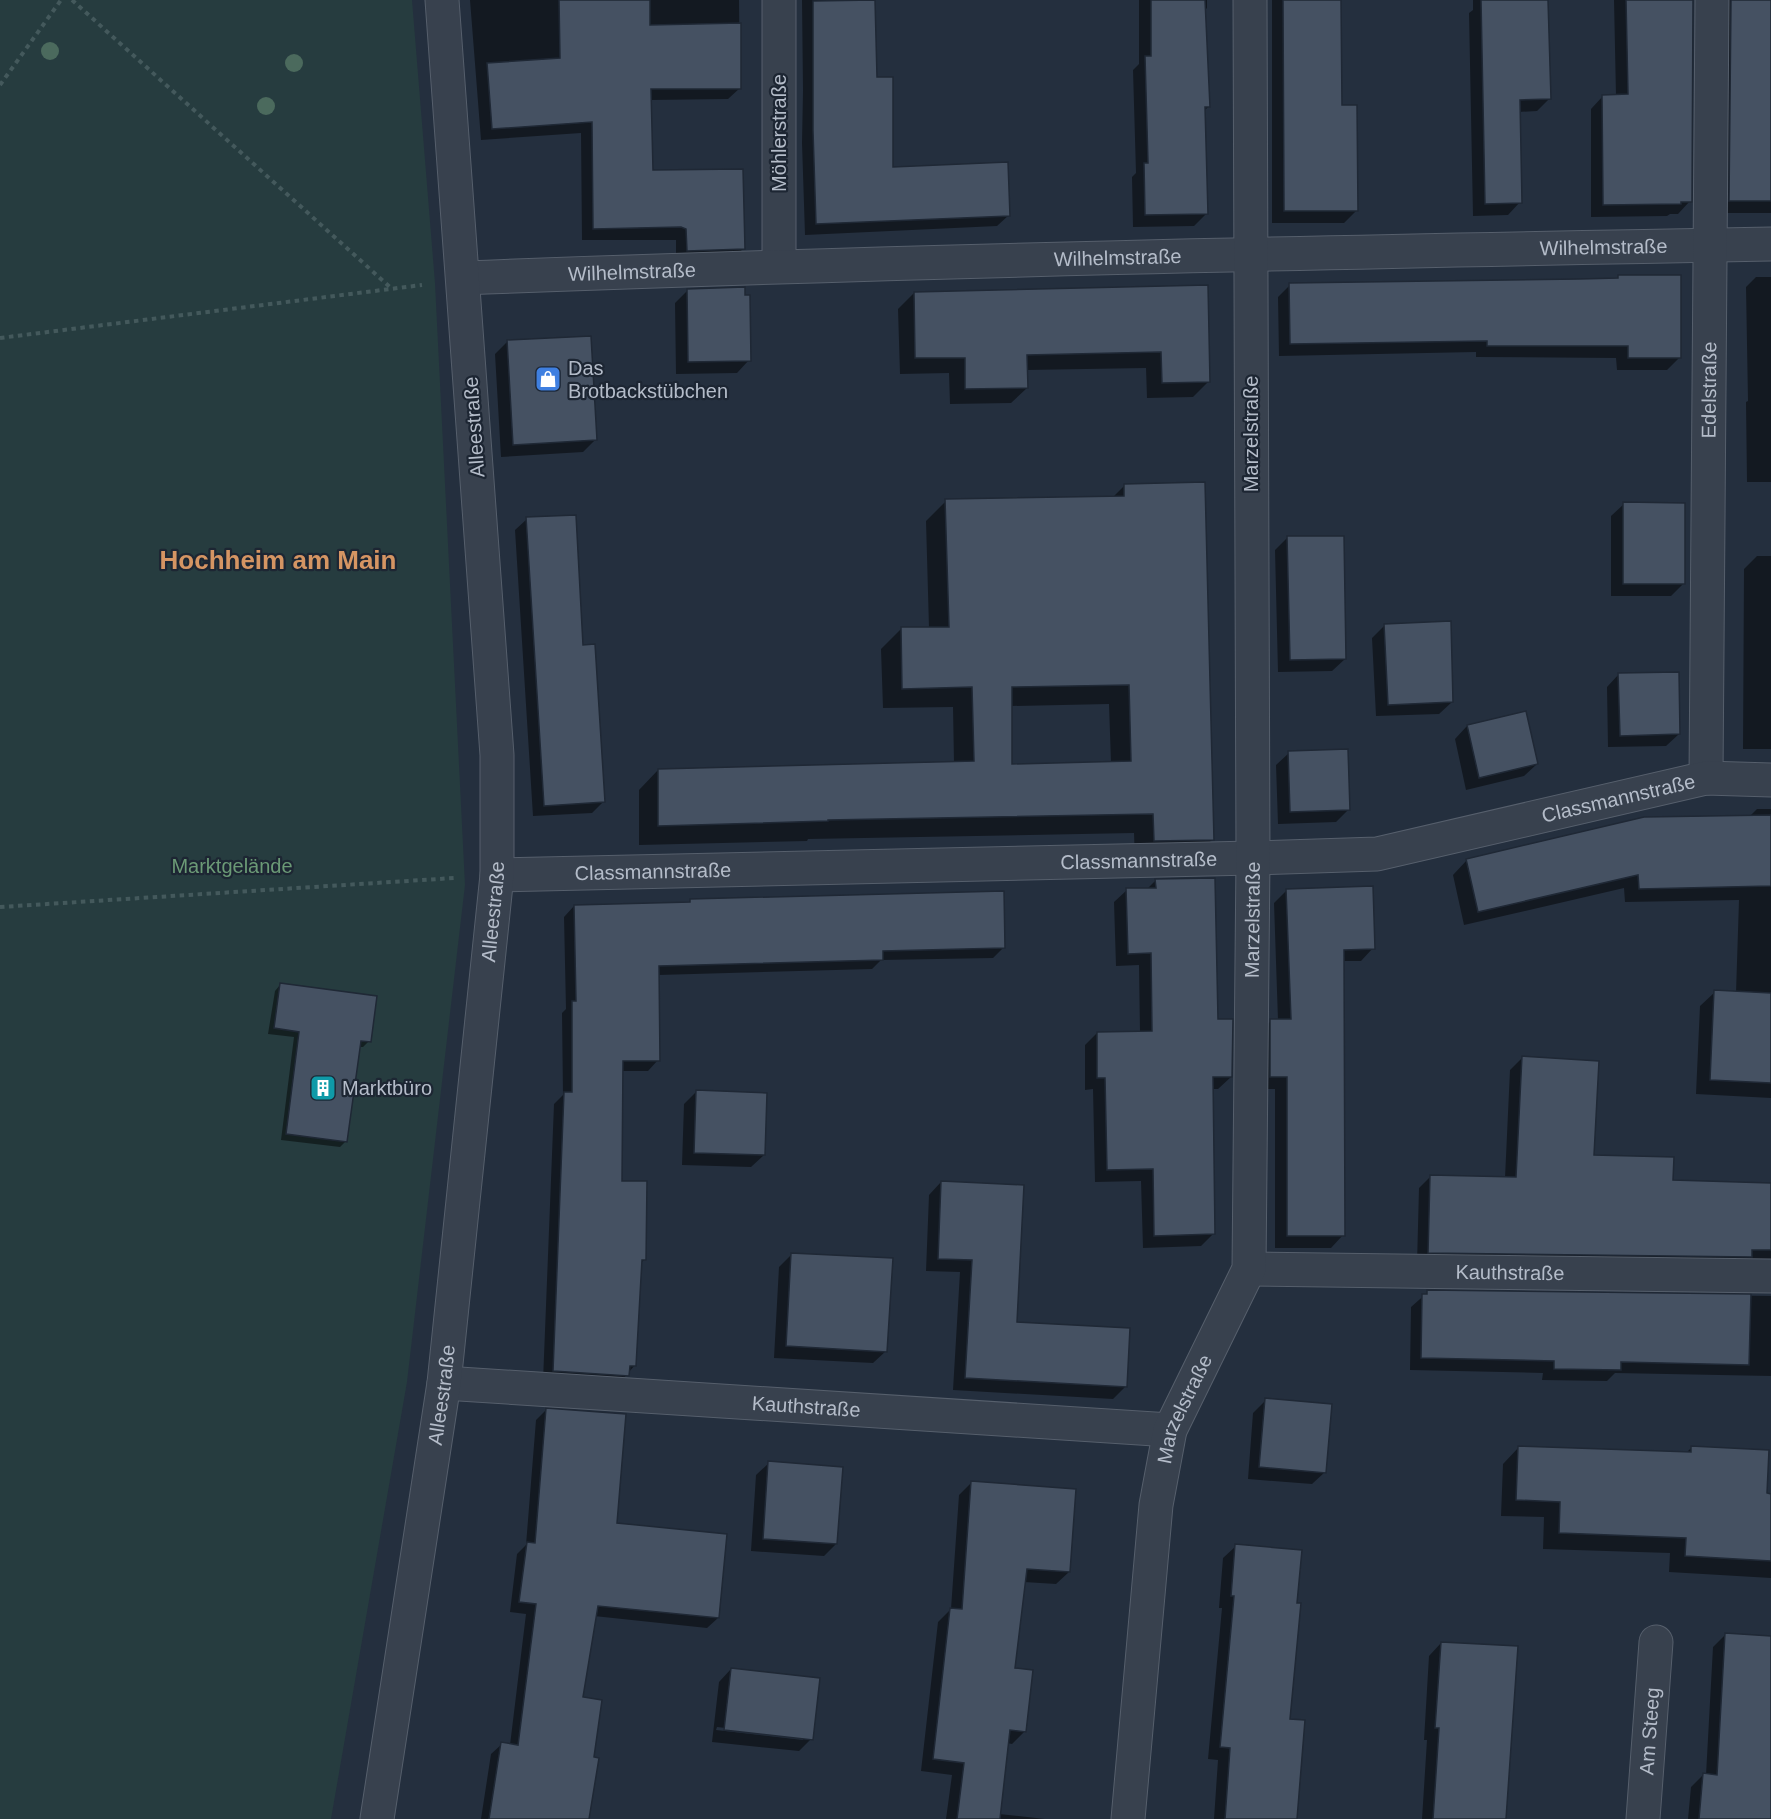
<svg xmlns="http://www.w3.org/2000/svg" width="1771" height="1819" font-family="Arial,sans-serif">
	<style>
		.green { fill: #263c3f }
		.shadow { fill: #0007; fill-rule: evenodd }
		.building { fill: #455162; stroke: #1f2835; stroke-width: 1.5; fill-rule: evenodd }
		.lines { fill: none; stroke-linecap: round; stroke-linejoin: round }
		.minor-casing { stroke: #565f6c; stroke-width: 35 }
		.path { stroke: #44595c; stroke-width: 4; stroke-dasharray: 4.5 4.5; stroke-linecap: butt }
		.minor { stroke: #38414e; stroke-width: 33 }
		.tree { fill: #4b6a5d }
		.labels { text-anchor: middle; stroke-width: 4.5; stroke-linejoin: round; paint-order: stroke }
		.street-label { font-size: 20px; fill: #b4bcc9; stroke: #1d2633 }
		.poi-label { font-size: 20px; fill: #b4bcc9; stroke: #1d2633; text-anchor: start }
		.park-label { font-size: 20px; fill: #6b9a76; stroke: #1d2633 }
		.district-label { font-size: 26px; font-weight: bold; fill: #d59563; stroke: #1d2633 }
	</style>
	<rect width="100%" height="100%" fill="#242f3e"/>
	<path class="green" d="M0 0H412L435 283 465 885 407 1382 331 1819H0Z"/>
	<path class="shadow" d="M470 0H739L740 88 728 99 650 100 651 172 743 249 731 260 676 262V240H582L581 133 481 140Z
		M802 0H874L875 79 891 169 1009 215 997 226 805 235 802 143 803 91Z
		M1139 0H1207V8L1204 11 1209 106 1203 112 1207 213 1194 226 1133 227 1132 177 1136 173 1133 70 1139 64Z
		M1272 0H1340V107L1357 210 1344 223H1272Z
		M1473 0H1547L1549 99 1537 111 1518 112 1520 202 1508 215 1473 216 1469 13 1473 10Z
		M1614 0H1692L1690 201 1678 214H1670L1667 216 1591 217V109L1603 96H1616Z
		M1723 0H1771V213H1717Z
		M1619 277 1679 358 1667 370H1617L1616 358 1476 357V352L1279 356 1278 297 1290 285 1616 279Z
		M1756 277H1771V482H1747L1746 402 1748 401 1746 287Z
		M1207 287 1209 381 1193 397 1147 398 1146 368 1026 370 1027 388 1011 403 950 404 949 373 900 374 898 309 914 293Z
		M688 290 744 297 749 360 737 373 676 374 675 303Z
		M508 341 595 440 583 452 501 457 495 354Z
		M1125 485 1212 840 1192 859 1135 861 1134 833 808 839 807 841 639 845V790L658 770 954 763 953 707 883 708 881 649 901 629 929 628 926 521 946 501 1112 498ZM1109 704 1111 763 1011 765V706Z
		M1624 504 1683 584 1671 596H1611V516Z
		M527 519 603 802 592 813 533 816 515 530Z
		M1287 538 1345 659 1332 671 1278 672 1275 550Z
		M1757 556H1771V749H1743L1744 569Z
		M1385 625 1452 702 1439 714 1376 716 1372 638Z
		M1619 674 1679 734 1666 746 1608 747 1607 687Z
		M1467 726 1537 764 1524 776 1466 790 1455 739Z
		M1289 753 1348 810 1336 822 1278 824 1276 765Z
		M1757 809H1771V1098L1696 1094 1700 1006 1715 992 1736 993 1739 900 1625 902 1624 888 1464 925 1453 875 1467 860 1749 817Z
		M1156 880 1217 1021 1231 1077 1218 1089H1211L1213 1234 1201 1246 1143 1248 1141 1181 1095 1182 1093 1089 1085 1090V1045L1097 1033H1140L1139 965 1116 966 1114 902 1127 890 1147 889Z
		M1287 890 1373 948 1361 961H1343V1235L1331 1248H1275V1089H1258V1033L1271 1021 1278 1020 1274 903Z
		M690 901 1003 948 993 958 881 960 872 969 658 975V1060L648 1071H622L620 1182 644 1260 640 1264 635 1365 617 1386 543 1381 554 1104 563 1095 562 1013 566 1009 564 917 574 906 688 904Z
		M280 985 369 1041 363 1047H359L346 1141 340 1147 281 1140 294 1037 268 1034 275 991Z
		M1522 1058 1592 1156 1672 1182 1771 1184V1274L1417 1264 1419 1188 1431 1176 1505 1178 1510 1070Z
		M696 1092 764 1155 751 1167 682 1165 684 1104Z
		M941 1182 1015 1324 1125 1387 1113 1399 953 1390 960 1272 926 1271 929 1195Z
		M792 1254 886 1351 873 1363 774 1358 779 1267Z
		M1428 1292 1771 1296V1376L1615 1373 1607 1381 1542 1380 1543 1373 1410 1370 1411 1307Z
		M1266 1400 1325 1472 1312 1484 1248 1479 1253 1413Z
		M546 1410 615 1524 718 1618 707 1628 594 1616 581 1699 592 1759 587 1819H481L491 1754 502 1744 510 1745 526 1614 510 1612 517 1554 526 1545 536 1420Z
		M1519 1447 1685 1454 1692 1447 1765 1495H1771V1578L1669 1572 1670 1553 1543 1549 1544 1517 1501 1516 1503 1464Z
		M769 1463 836 1544 824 1556 751 1551 756 1475Z
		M971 1483 1069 1572 1056 1584 1024 1582 1013 1669 1025 1731 1012 1744 1007 1743 999 1814 1045 1819H946L952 1775 921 1771 938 1622 951 1609 959 1495Z
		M1236 1546 1288 1720 1296 1819H1214L1218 1760 1208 1759 1222 1608H1219L1223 1558Z
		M1726 1634 1771 1637V1819H1688L1691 1787 1703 1775H1706L1713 1647Z
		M1441 1643 1505 1819H1422L1427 1740H1424L1429 1656Z
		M731 1669 811 1739 799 1751 712 1742 719 1682ZM717 1727 803 1737V1740L716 1730Z"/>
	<path class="building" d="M559 0H650V25L741 23V89H651L653 170 743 169 745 249 687 251 686 229 681 227 593 229 592 122 492 129 487 63 560 58Z
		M875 0 877 77H893V167L1008 162 1010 216 816 224 813 131V1Z
		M1151 0H1205L1210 107H1205L1208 214 1145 215 1144 163H1148L1145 56H1151Z
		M1283 0H1341L1342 105H1357L1358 211H1284Z
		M1481 0H1548L1551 99 1520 100 1522 203 1485 204Z
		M1626 0H1693L1692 202H1681V204L1603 205 1602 95 1628 94Z
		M1731 0H1771V201H1729Z
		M1618 275H1681V358H1628V346H1487V341L1290 344 1289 283 1579 279 1618 278Z
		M1208 285 1210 382 1162 383 1161 352 1027 355 1028 388 965 389V358H915L914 292Z
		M745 287V295H750L751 361 688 362 687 289Z
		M591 336 597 440 513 445 507 340Z
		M1205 482 1214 840 1154 841 1153 814 828 820V821L658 826V769L974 761 972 687 902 689 901 627H949L945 499 1124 496V484ZM1129 685 1131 761 1012 764V687Z
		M1623 502 1685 503V584H1623Z
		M576 515 583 645 595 644 605 802 544 806 526 517Z
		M1287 536H1344L1346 659 1290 660Z
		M1451 621 1453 702 1388 705 1384 624Z
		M1679 672 1680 734 1620 736 1618 673Z
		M1526 711 1538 764 1479 778 1467 725Z
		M1348 749 1350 810 1290 812 1288 751Z
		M1771 815V886L1639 889 1638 875 1478 912 1466 859 1644 817Z
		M1215 878 1218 1019H1233L1232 1077H1213L1215 1234 1154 1236 1153 1169 1107 1170 1105 1078H1097V1032L1152 1031 1151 953 1128 954 1126 888H1156L1155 879Z
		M1373 886 1375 949 1344 950 1345 1236H1287V1077H1270V1019H1291L1286 889Z
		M1004 891 1005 948 883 951V960L659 966 660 1061H623L622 1181H647L646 1260H642L636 1366H630L629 1376 553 1371 564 1092H572V1001H576L574 905 690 902V899Z
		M280 983 377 996 371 1042 361 1041 347 1142 286 1134 299 1032 274 1028Z
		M1714 990 1771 993V1083L1710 1080Z
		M1522 1056 1599 1061 1594 1155 1674 1157 1673 1180 1771 1183V1250H1752V1257L1428 1253 1430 1175 1516 1177Z
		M696 1090 767 1093 765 1155 694 1153Z
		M941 1181 1024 1185 1017 1322 1130 1328 1127 1387 965 1378 972 1260 938 1259Z
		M791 1253 893 1258 887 1352 786 1346Z
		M1427 1290 1751 1294 1749 1365 1621 1362V1370L1554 1369V1361L1421 1358 1422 1294H1427Z
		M1265 1398 1332 1404 1326 1473 1259 1467Z
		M546 1408 626 1414 617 1523 727 1534 719 1618 598 1606 583 1697 602 1700 594 1757 599 1758 589 1819H489L501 1742 518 1745 536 1604 519 1602 527 1542 535 1543Z
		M1518 1446 1691 1452V1446L1769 1450 1767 1493 1771 1494V1561L1685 1556 1686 1538 1559 1533 1560 1502 1516 1500Z
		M768 1461 843 1467 837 1544 763 1539Z
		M971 1481 1076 1489 1070 1572 1027 1569 1015 1668 1033 1670 1026 1732 1010 1730 1000 1819H957L964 1763 933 1759 950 1608 962 1609Z
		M1235 1544 1302 1550 1297 1603H1301L1290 1719 1305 1720 1297 1819H1225L1230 1748 1220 1747 1234 1596H1231Z
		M1725 1633 1771 1636V1819H1699L1703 1773 1717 1775Z
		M1441 1642 1518 1646 1506 1819H1433L1439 1728H1435Z
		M731 1668 820 1678 813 1740 724 1730Z"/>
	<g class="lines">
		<g class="minor-casing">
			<g id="minor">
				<path d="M779 0V265"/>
				<path id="s1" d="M464 278C899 261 1335 252 1771 244"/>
				<path id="s2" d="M1706 778 1712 0"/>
				<path id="s3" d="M497 875 1253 858 1377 854 1706 778 1771 780"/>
				<path id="s4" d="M1249 1269 1771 1276"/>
				<path id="s5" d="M444 1383 1170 1430"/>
				<path id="s6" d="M377 1819 444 1383 497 875V755L442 0"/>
				<path id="s7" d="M1128 1819 1156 1505 1170 1430 1249 1269 1253 858 1250 0"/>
				<path id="s8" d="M1643 1819 1656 1642"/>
			</g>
		</g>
		<path class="path" d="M72 0 391 288
			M0 85 61 0
			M0 338 422 285
			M0 907 454 878"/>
		<use href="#minor" class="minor"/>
	</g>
	<g class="tree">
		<circle cx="50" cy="51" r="9"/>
		<circle cx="294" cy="63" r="9"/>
		<circle cx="266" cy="106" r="9"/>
	</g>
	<defs>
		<g id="shop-square" transform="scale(1.35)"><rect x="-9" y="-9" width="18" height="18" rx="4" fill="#3f7fe0" stroke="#1d2633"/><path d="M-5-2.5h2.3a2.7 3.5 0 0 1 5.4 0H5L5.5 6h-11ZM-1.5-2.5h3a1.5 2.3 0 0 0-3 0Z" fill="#fff"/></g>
		<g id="building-square" transform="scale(1.35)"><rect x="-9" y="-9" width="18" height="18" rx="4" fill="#0f9aa8" stroke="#1d2633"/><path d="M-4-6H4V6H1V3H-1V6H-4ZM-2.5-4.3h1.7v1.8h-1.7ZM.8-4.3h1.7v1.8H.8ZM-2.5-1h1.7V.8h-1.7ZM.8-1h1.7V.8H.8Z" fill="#fff"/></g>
	</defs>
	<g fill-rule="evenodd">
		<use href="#shop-square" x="548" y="379"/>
		<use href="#building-square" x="323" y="1088"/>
	</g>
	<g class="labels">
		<g class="street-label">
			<text transform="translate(779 133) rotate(-90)" y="7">Möhlerstraße</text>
			<text dy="7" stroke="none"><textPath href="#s1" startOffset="1140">Wilhelmstraße</textPath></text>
			<text dy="7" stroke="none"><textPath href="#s1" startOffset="654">Wilhelmstraße</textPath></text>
			<text dy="7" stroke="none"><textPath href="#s1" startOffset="168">Wilhelmstraße</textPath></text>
			<text dy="7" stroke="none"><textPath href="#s2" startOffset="388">Edelstraße</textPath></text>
			<text transform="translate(474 427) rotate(-94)" y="7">Alleestraße</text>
			<text transform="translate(1251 434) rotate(-90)" y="7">Marzelstraße</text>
			<text dy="7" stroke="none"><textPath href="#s3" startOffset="1128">Classmannstraße</textPath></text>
			<text dy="7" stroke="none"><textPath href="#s3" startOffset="642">Classmannstraße</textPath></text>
			<text dy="7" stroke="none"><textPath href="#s3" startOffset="156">Classmannstraße</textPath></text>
			<text dy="7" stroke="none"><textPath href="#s6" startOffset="915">Alleestraße</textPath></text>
			<text dy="7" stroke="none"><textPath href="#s7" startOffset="920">Marzelstraße</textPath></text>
			<text dy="7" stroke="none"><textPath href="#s4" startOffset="261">Kauthstraße</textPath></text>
			<text dy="7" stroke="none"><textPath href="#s6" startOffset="429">Alleestraße</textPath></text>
			<text dy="7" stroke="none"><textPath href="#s5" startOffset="363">Kauthstraße</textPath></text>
			<text dy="7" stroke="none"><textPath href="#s7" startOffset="416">Marzelstraße</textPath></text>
			<text dy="7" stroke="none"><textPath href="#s8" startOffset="88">Am Steeg</textPath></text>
		</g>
		<g class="poi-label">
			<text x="568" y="375">Das<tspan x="568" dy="23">Brotbackstübchen</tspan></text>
			<text x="342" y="1095">Marktbüro</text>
		</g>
		<g class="park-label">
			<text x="232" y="873">Marktgelände</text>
		</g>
		<g class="district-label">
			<text x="278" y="569">Hochheim am Main</text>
		</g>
	</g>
</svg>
